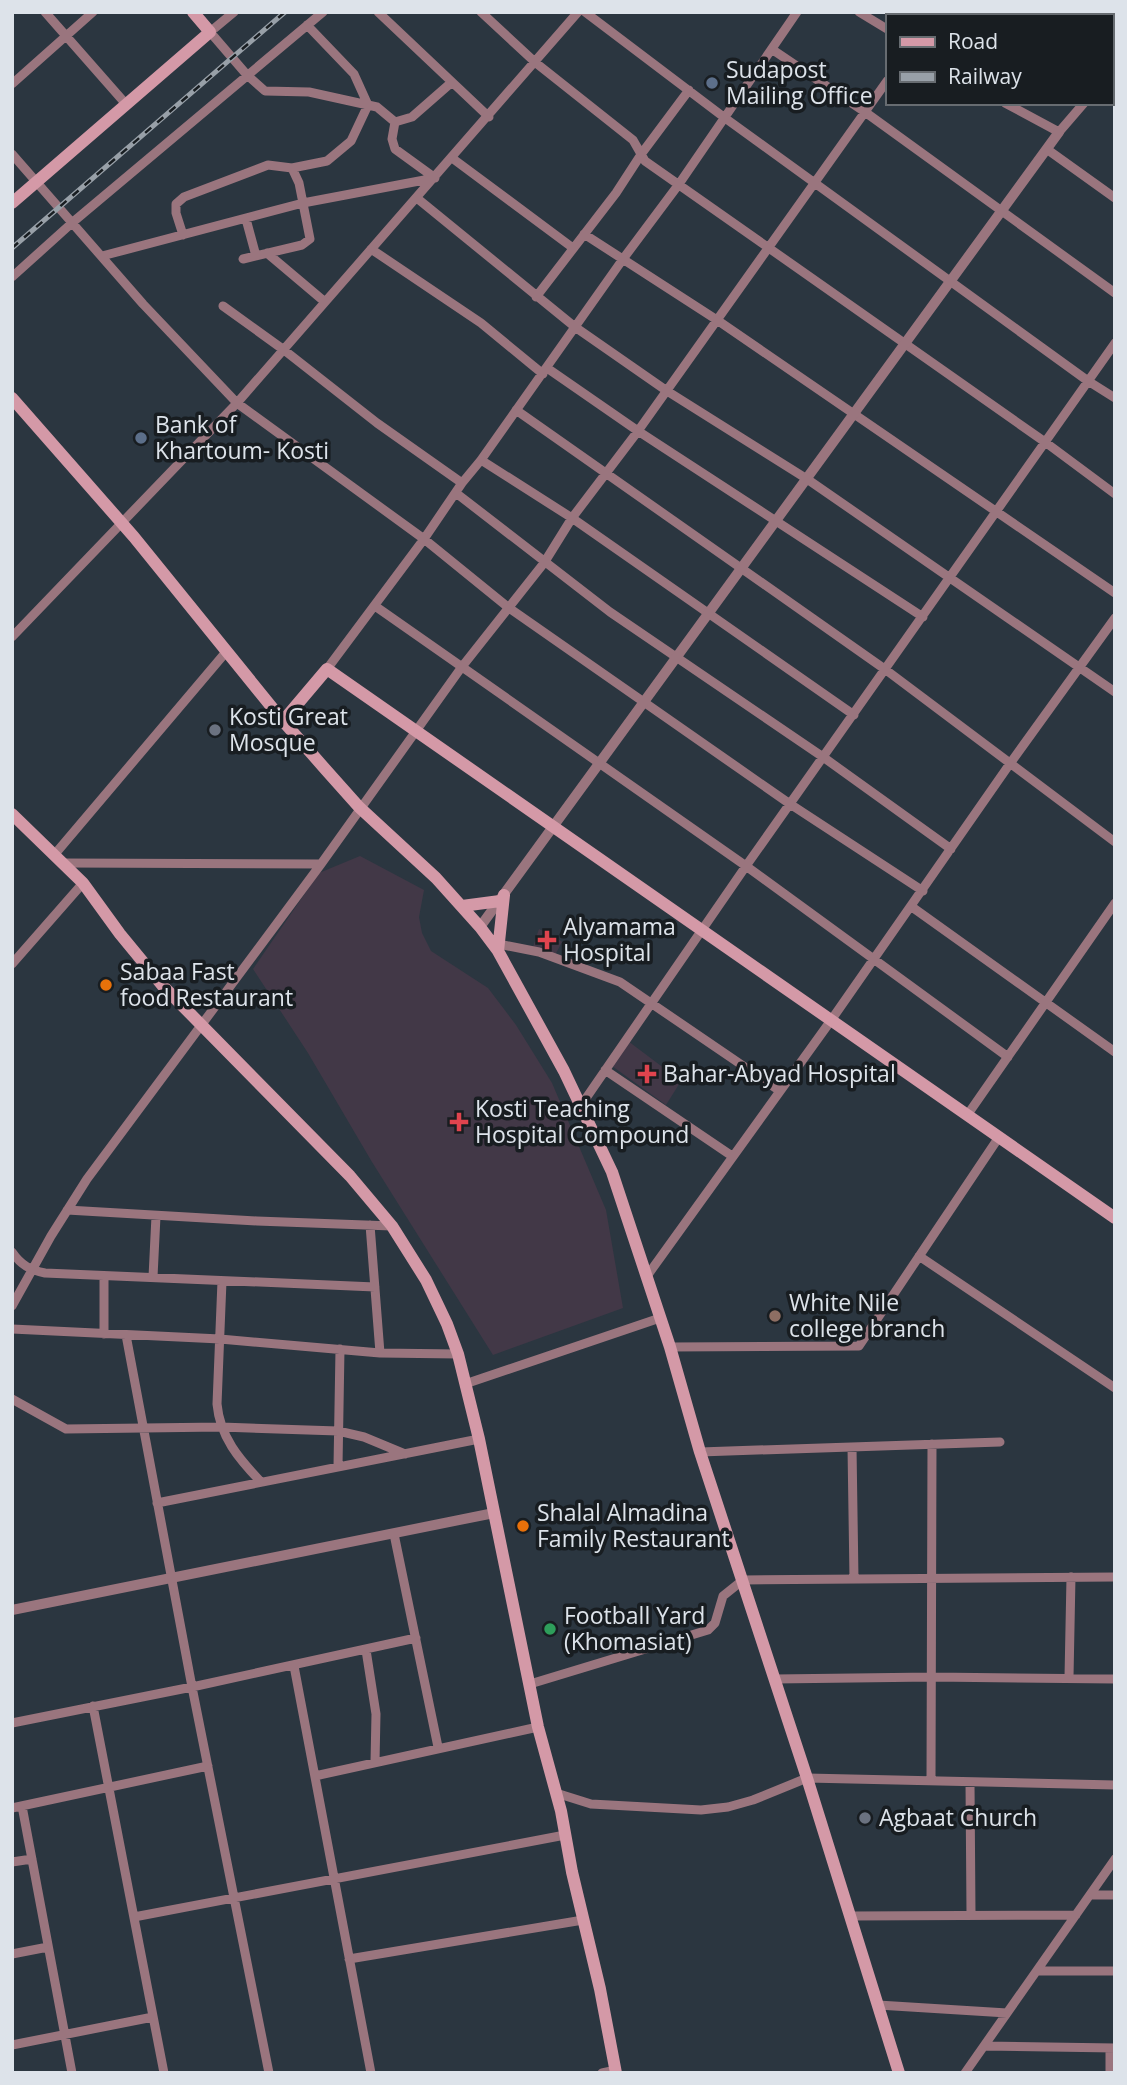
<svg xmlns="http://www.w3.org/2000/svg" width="1127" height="2085" font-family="'Open Sans',sans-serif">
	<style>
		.medical { fill: #423847 }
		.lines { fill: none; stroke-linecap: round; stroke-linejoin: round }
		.minor { stroke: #9a757e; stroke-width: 9 }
		.tertiary { stroke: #9a757e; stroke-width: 10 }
		.secondary { stroke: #d499a7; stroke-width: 12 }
		.rail-casing { stroke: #98a0a8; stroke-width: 5 }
		.rail { stroke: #181d21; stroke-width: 2.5; stroke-dasharray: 8; stroke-linecap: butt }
		.service-dot { fill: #5c6f8a; stroke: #181d21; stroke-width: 2.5 }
		.worship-dot { fill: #6b7280; stroke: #181d21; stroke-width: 2.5 }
		.health-dot { fill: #e0444e; stroke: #181d21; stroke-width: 2.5 }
		.food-dot { fill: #e8710a; stroke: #181d21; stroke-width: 2.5 }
		.education-dot { fill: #8d6e63; stroke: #181d21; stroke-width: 2.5 }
		.leisure-dot { fill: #2e9e5b; stroke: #181d21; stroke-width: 2.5 }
		.labels { text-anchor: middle; stroke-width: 7; stroke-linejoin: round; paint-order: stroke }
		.poi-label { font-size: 23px; fill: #dde3ea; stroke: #181d21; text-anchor: start }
	</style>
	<rect width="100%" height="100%" fill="#2b3640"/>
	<path class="medical" d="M360 856 424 890 419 917 422 933 431 951 488 988 516 1025 552 1083 606 1210 623 1308 493 1355 372 1162 308 1053 253 969 319 873Z
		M539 929 557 938 562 942 555 955 533 947Z
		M628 1041 681 1081 666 1105 612 1066Z"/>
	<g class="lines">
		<path class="minor" d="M45 12 125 103
			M234 12 210 32 247 75 265 91 309 92 377 107 395 122 412 117 452 82
			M378 12 489 117
			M481 12 536 63 633 140 645 161 1045 442 1115 494
			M585 12 725 118 1088 381 1115 398
			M859 12 887 29
			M773 50 865 112 1115 293
			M1111 72 1115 67
			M12 84 93 12
			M1005 103 1059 132 1084 103
			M395 122 392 139 395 149 435 178
			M1048 150 1115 198
			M12 154 143 304 237 403 424 539 509 608 790 804 923 891
			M452 158 573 248
			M292 168 327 161 351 141 368 105 354 74 307 25
			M418 199 575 327 667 391 807 479 1115 692
			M246 219 256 256
			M584 234 717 320 1115 593
			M183 235 176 213V204L184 197 268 165 292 168 299 183 310 239 302 245 243 259
			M371 249 481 323 543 374
			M267 253 325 302
			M102 256 303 203 435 178
			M12 277 73 222 323 12
			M536 297 616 193 642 153 689 90
			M223 306 284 350 377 423 462 483
			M547 368 638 431 923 617
			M516 410 886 670 1115 842
			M481 460 572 518 854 715
			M456 493 610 612 823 757 951 849
			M375 606 746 866 1008 1057
			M12 637 237 403 578 12
			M327 669 424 539 462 483 481 460 623 259 679 184 797 12
			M55 854 226 652
			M64 863 321 864
			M912 907 1115 1052
			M498 944 539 952 620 982 780 1091
			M12 964 83 883
			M605 1070 732 1156
			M582 1104 746 866 1115 343
			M968 1114 1115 903
			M67 1210 257 1221 392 1226
			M370 1225 380 1353
			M12 1252C21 1265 30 1270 45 1273L375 1287
			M919 1256 1115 1388
			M647 1276 832 1019 1009 765 1115 618
			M153 1277 156 1216
			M222 1281 217 1404C220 1437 239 1459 261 1482
			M12 1306 51 1236 87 1179 321 864 461 668 544 563 572 518 638 431 887 81
			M12 1329 220 1339 380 1353 458 1354
			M104 1334V1276
			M126 1335 192 1687 269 2073
			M670 1347 859 1346 999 1137
			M465 1384 660 1318
			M12 1399 66 1429 221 1427 338 1431 364 1437 405 1454
			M852 1447 854 1579
			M700 1452 1000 1442
			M338 1466 340 1349
			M157 1503 479 1439
			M394 1534 438 1747
			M366 1650 376 1714 375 1762
			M294 1666 371 2073
			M1069 1677 1071 1577
			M775 1679 932 1677 1115 1679
			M530 1684 708 1630 715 1623 723 1596 743 1580 1115 1577
			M93 1706 164 2073
			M12 1723 192 1687 416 1638
			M315 1776 538 1727
			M931 1781 932 1444
			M970 1782 971 1914
			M556 1793 591 1804 701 1810 728 1807 753 1800 807 1778 1115 1785
			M22 1806 72 2073
			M12 1808 208 1766
			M12 1862 32 1859
			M1090 1895H1115
			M851 1916 1076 1915
			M134 1917 565 1835
			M12 1954 48 1947
			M349 1959 583 1920
			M1037 1971H1115
			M878 2005 1007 2013
			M12 2045 153 2017
			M984 2046 1115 2048
			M602 2073 616 2070
			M965 2073 1115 1859
			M1110 2073V2048"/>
		<path class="tertiary" d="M480 927 1059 132
			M12 1610 494 1513"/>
		<path class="secondary" d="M12 203 210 32 193 12
			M12 398 134 537 283 721 326 770 359 807 436 878 480 927 498 951 564 1071 612 1172 670 1347 700 1452 807 1778 899 2073
			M283 721 327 669 1115 1218
			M12 814 83 883 120 934 162 985 350 1176 392 1226 426 1280 447 1324 458 1354 479 1439 538 1727 561 1811 572 1872 600 1989 616 2073
			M462 906 500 901
			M498 951 504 895"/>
		<g class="rail-casing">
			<path id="rail" d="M1041 12 1046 16
				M1111 62 1115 64
				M12 248 285 12"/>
		</g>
		<use href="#rail" class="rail"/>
	</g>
	<g class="service-dot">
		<circle cx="712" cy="83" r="7"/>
		<circle cx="141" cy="438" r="7"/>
	</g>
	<g class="worship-dot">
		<circle cx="215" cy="730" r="7"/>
		<circle cx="865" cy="1818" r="7"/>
	</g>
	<g class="health-dot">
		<path d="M543.5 929.5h7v7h7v7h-7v7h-7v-7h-7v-7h7z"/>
		<path d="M643.5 1063.5h7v7h7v7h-7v7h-7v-7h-7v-7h7z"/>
		<path d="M455.5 1111.5h7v7h7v7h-7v7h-7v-7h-7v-7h7z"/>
	</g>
	<g class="food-dot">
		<circle cx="106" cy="985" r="7"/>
		<circle cx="523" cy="1526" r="7"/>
	</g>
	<circle class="education-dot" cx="775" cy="1316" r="7"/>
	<circle class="leisure-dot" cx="550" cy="1629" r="7"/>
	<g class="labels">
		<g class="poi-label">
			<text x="726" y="78">Sudapost<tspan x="726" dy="26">Mailing Office</tspan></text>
			<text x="155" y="433">Bank of<tspan x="155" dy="26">Khartoum- Kosti</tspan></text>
			<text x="229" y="725">Kosti Great<tspan x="229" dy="26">Mosque</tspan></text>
			<text x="563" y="935">Alyamama<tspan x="563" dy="26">Hospital</tspan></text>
			<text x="120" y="980">Sabaa Fast<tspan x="120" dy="26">food Restaurant</tspan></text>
			<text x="663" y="1082">Bahar-Abyad Hospital</text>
			<text x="475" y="1117">Kosti Teaching<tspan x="475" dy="26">Hospital Compound</tspan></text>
			<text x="789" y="1311">White Nile<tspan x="789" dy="26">college branch</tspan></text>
			<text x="537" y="1521">Shalal Almadina<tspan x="537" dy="26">Family Restaurant</tspan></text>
			<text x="564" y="1624">Football Yard<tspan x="564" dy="26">(Khomasiat)</tspan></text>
			<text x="879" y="1826">Agbaat Church</text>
		</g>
	</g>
	<rect width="1127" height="2085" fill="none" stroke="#dde3ea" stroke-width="28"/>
	<rect x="886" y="14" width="228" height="91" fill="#181d21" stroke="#676c71" stroke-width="2"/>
	<rect x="900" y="37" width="35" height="10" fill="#d499a7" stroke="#676c71" stroke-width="2"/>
	<text x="948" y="49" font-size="21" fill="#dde3ea">Road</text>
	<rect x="900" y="72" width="35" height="10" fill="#98a0a8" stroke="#676c71" stroke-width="2"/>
	<text x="948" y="84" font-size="21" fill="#dde3ea">Railway</text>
</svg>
